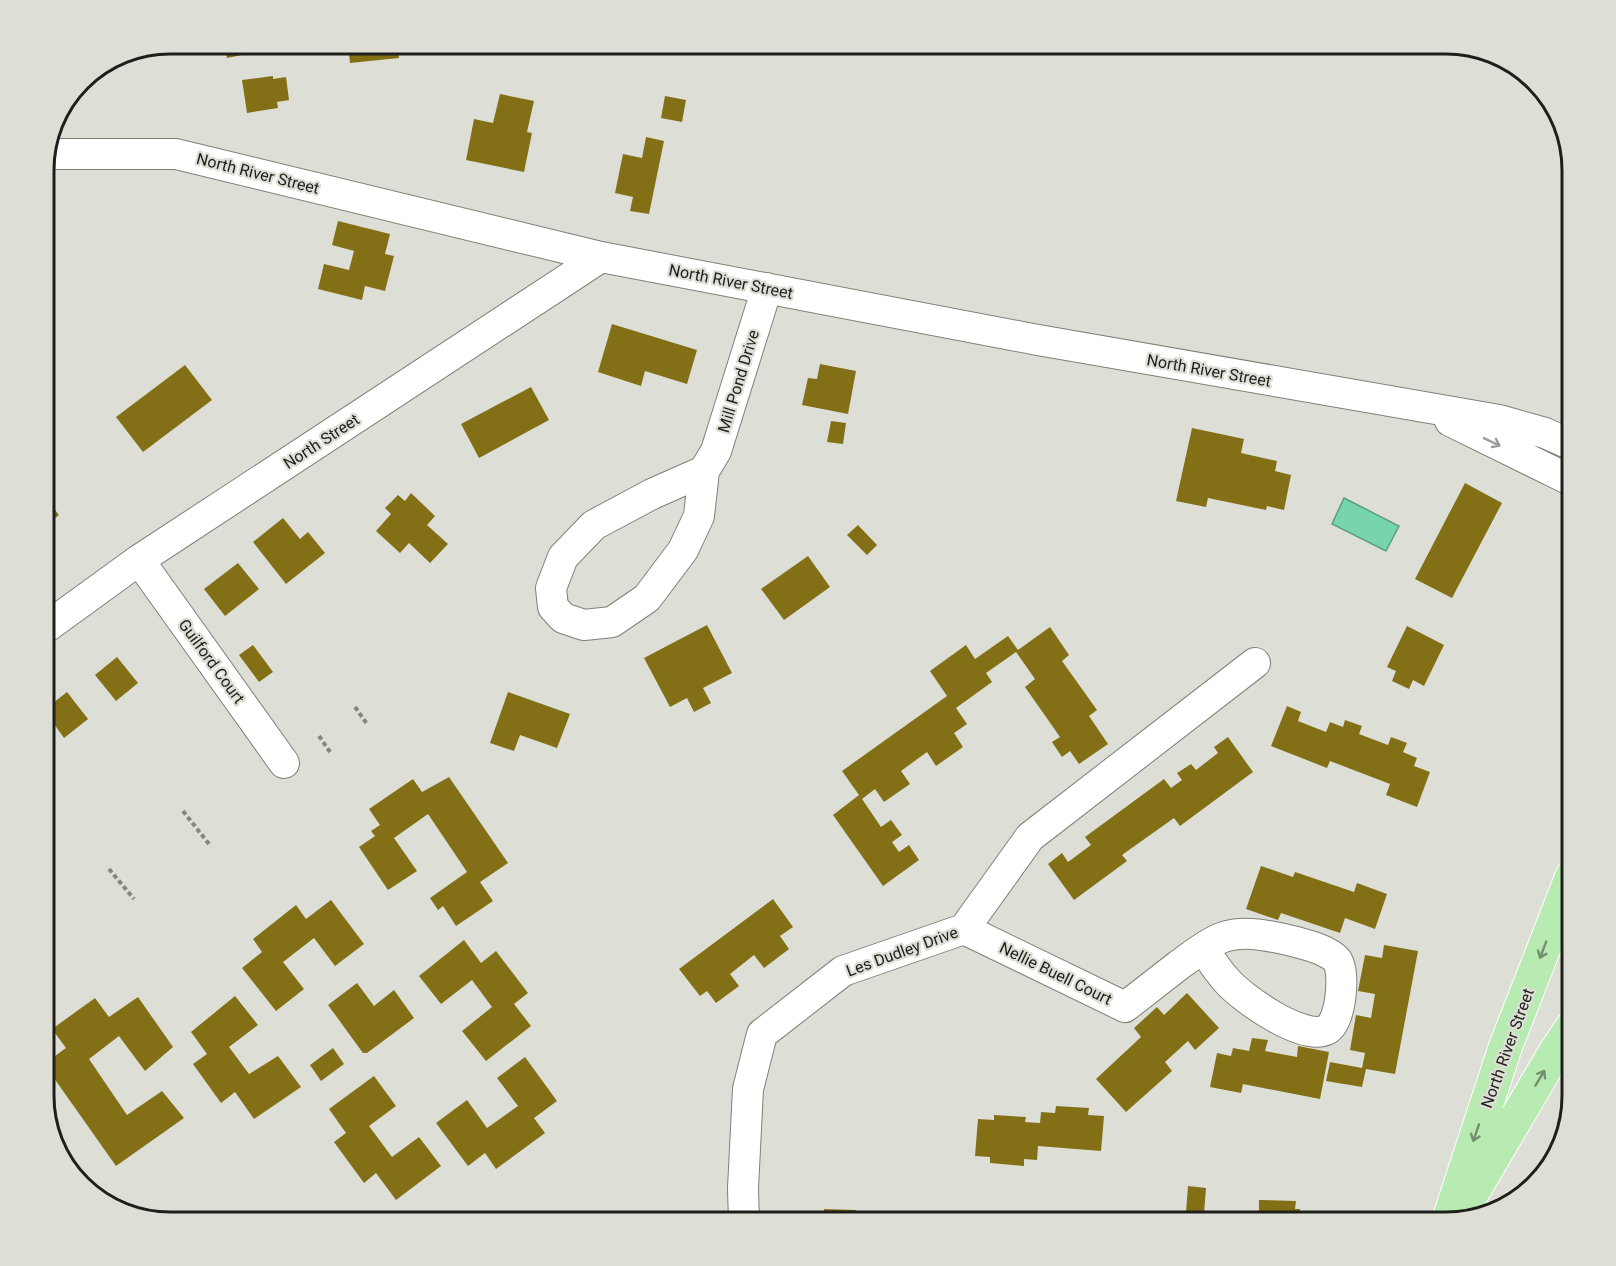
<svg xmlns="http://www.w3.org/2000/svg" width="1616" height="1266" font-family="Roboto,sans-serif">
	<style>
		.water { fill: #78d4ad; stroke: #5d9d81; stroke-width: 1.5 }
		.building { fill: #837016 }
		.lines { fill: none; stroke-linecap: round; stroke-linejoin: round }
		.minor-casing { stroke: #7e8178; stroke-width: 32 }
		.major-casing { stroke: #fff; stroke-width: 35 }
		.path { stroke: #858680; stroke-width: 4; stroke-dasharray: 4.5 3; stroke-linecap: butt }
		.minor { stroke: #fff; stroke-width: 30 }
		.major { stroke: #b8ebb2; stroke-width: 33 }
		.oneway { stroke: #9a9a98 }
		.oneway2 { stroke: #738f6e }
		.labels { text-anchor: middle; stroke-width: 4.5; stroke-linejoin: round; paint-order: stroke }
		.street-label { font-size: 16px; fill: #1e1e1b; stroke: #dddfd6 }
		.rim { fill: none; stroke: #1e1e1b; stroke-width: 3 }
	</style>
	<rect width="100%" height="100%" fill="#dddfd6"/>
	<path class="water" d="M1344 498 1399 526 1386 551 1332 524Z"/>
	<path class="building" d="M224 44H266L267 50 227 58Z
		M348 44H425V46L398 48 399 58 350 63Z
		M273 76V79L286 77 289 100 277 102 278 108 247 113 242 80Z
		M500 94 534 101 527 132 532 133 524 172 466 160 474 119 493 123Z
		M665 96 686 100 682 122 661 118Z
		M646 137 664 141 649 214 630 211 633 197 615 193 623 154 642 158Z
		M338 221 390 234 385 254 394 256 385 291 365 286 362 300 318 289 324 264 349 270 354 251 332 245Z
		M612 324 697 350 687 384 645 371 641 386 598 372Z
		M820 364 856 371 848 414 802 405 808 378 817 379Z
		M185 365 212 400 143 452 116 417Z
		M531 387 549 420 479 458 461 424Z
		M831 421 846 423 843 444 827 442Z
		M1192 428 1244 439 1241 453 1277 461 1275 471 1291 475 1284 510 1267 506 1266 510 1208 498 1206 507 1176 501Z
		M1465 483 1502 503 1452 598 1415 579Z
		M411 493 435 516 427 525 448 544 430 563 409 543 400 553 376 531 391 514 385 508 398 495 405 501Z
		M44 496 59 515 44 527Z
		M283 518 300 539 308 532 325 553 286 584 253 542Z
		M858 525 877 545 867 555 847 535Z
		M808 556 830 587 784 620 761 589Z
		M238 563 259 589 225 616 204 589Z
		M707 625 732 673 703 688 711 703 694 712 687 698 670 707 644 658Z
		M1407 626 1444 645 1424 686 1413 680 1409 689 1392 681 1396 671 1387 667Z
		M1050 627 1069 655 1062 661 1097 710 1089 716 1108 744 1079 764 1070 751 1062 757 1052 742 1060 737 1025 687 1035 679 1016 652 986 673 992 682 956 708 967 724 954 733 963 747 936 766 927 752 901 771 910 784 884 802 875 789 862 799 881 827 891 820 902 835 892 842 899 852 909 845 919 860 883 886 833 815 859 795 842 771 947 696 930 671 966 645 975 659 1008 636 1018 650Z
		M253 645 273 672 259 682 239 655Z
		M117 657 138 683 116 701 95 675Z
		M67 692 88 719 64 738 44 710Z
		M508 692 570 714 557 748 520 735 514 751 490 743Z
		M1287 706 1301 712 1298 721 1326 732 1330 722 1343 727 1345 720 1362 726 1359 734 1388 745 1391 737 1407 743 1403 752 1417 758 1414 766 1430 772 1417 807 1386 795 1390 784 1330 761 1327 768 1271 746Z
		M1228 737 1253 772 1180 826 1174 818 1122 855 1127 861 1074 900 1048 864 1062 853 1068 862 1091 845 1085 837 1164 779 1171 788 1182 780 1177 773 1191 764 1196 770 1218 753 1214 747Z
		M449 777 508 863 480 882 493 901 456 926 443 906 438 910 430 898 467 872 428 814 394 838 417 871 388 890 359 847 375 836 371 831 380 825 369 809 413 779 422 792Z
		M1261 866 1293 877 1295 872 1354 892 1357 883 1387 894 1375 929 1345 918 1340 933 1281 913 1278 920 1246 909Z
		M773 899 793 927 780 936 789 949 764 968 754 955 730 974 739 986 716 1003 707 991 700 996 679 969Z
		M331 900 364 944 335 966 314 938 283 962 304 989 276 1011 242 968 262 952 253 939 296 905 306 919Z
		M464 940 481 963 496 951 528 993 514 1004 531 1026 486 1061 462 1031 492 1007 472 980 441 1004 419 976Z
		M1384 945 1418 951 1395 1074 1366 1069 1362 1087 1326 1081 1330 1062 1362 1068 1365 1053 1350 1050 1356 1015 1371 1018 1375 994 1358 991 1365 955 1382 958Z
		M357 983 374 1006 394 990 414 1018 367 1053H363L328 1005Z
		M1187 993 1219 1028 1195 1050 1188 1041 1165 1062 1172 1071 1126 1112 1096 1079 1141 1037 1134 1028 1157 1007 1164 1015Z
		M235 996 258 1025 229 1047 249 1074 278 1056 301 1087 254 1119 235 1092 221 1103 193 1064 207 1054 191 1032Z
		M138 997 173 1047 145 1071 119 1036 89 1059 127 1115 162 1091 184 1118 116 1166 44 1064 66 1048 52 1029 95 998 109 1017Z
		M1252 1038 1268 1040 1265 1051 1297 1057 1298 1046 1329 1052 1320 1099 1243 1084 1241 1093 1210 1087 1217 1053 1231 1056 1233 1048 1249 1051Z
		M333 1048 344 1064 321 1081 310 1065Z
		M525 1057 557 1101 534 1118 545 1133 496 1169 485 1153 468 1166 436 1123 467 1100 487 1128 518 1106 497 1078Z
		M374 1076 396 1106 369 1126 392 1157 419 1137 441 1166 396 1200 376 1173 364 1183 334 1142 346 1133 329 1109Z
		M1056 1106 1089 1108 1088 1115 1104 1116 1101 1151 1038 1146 1037 1160 1024 1159V1166L990 1163V1157L975 1156 978 1119 994 1120V1115L1026 1117 1025 1122 1040 1123 1041 1112 1055 1113Z
		M1188 1186 1206 1188 1204 1214 1186 1212Z
		M1259 1200 1296 1201 1295 1209H1300L1299 1222H1259Z
		M824 1209 856 1210V1216L917 1218V1222H823Z"/>
	<g class="lines">
		<g class="minor-casing">
			<path id="minor" d="M46 154H176L601 257 1038 340 1499 420 1545 433 1572 445
				M1450 421 1572 481
				M704 471 652 494 594 525 563 557 551 588 553 607 563 618 584 625 612 622 647 598 683 550 699 516 704 471 716 451 767 288
				M139 560 284 763
				M44 629 139 560 601 257
				M964 929 1125 1007C1143 993 1161 979 1179 965 1193 955 1206 944 1221 938 1242 930 1264 935 1284 939 1297 942 1332 950 1338 962 1345 975 1341 1023 1326 1030 1302 1041 1242 998 1227 981 1218 971 1210 959 1203 948
				M744 1222 743 1188 748 1089 762 1034 843 971 964 929 1030 837 1255 663"/>
		</g>
		<g class="major-casing">
			<path id="major" d="M1470 1197 1554 1054 1572 1027
				M1448 1222 1505 1048 1572 876"/>
		</g>
		<path class="path" d="M355 707 367 724
			M319 736 330 752
			M183 811 209 844
			M109 869 134 899"/>
		<use href="#minor" class="minor"/>
		<use href="#major" class="major"/>
	</g>
	<defs><path id="oneway-shaft" d="M-6 0H5M1.5-3L5.5 0L1.5 3" fill="none" stroke-width="1.6" stroke-linecap="round" stroke-linejoin="round" transform="scale(1.5)"/></defs>
	<use class="oneway" href="#oneway-shaft" transform="translate(1492 442) rotate(26)"/>
	<g class="oneway2">
		<use href="#oneway-shaft" transform="translate(1543 950) rotate(111)"/>
		<use href="#oneway-shaft" transform="translate(1540 1078) rotate(-59)"/>
		<use href="#oneway-shaft" transform="translate(1476 1133) rotate(109)"/>
	</g>
	<g class="labels">
		<g class="street-label">
			<text transform="translate(258 173) rotate(14)" y="6">North River Street</text>
			<text transform="translate(731 281) rotate(11)" y="6">North River Street</text>
			<text transform="translate(1209 370) rotate(10)" y="6">North River Street</text>
			<text transform="translate(738 381) rotate(-73)" y="6">Mill Pond Drive</text>
			<text transform="translate(321 441) rotate(-33)" y="6">North Street</text>
			<text transform="translate(212 661) rotate(54)" y="6">Guilford Court</text>
			<text transform="translate(902 951) rotate(-20)" y="6">Les Dudley Drive</text>
			<text transform="translate(1056 973) rotate(26)" y="6">Nellie Buell Court</text>
			<text transform="translate(1507 1048) rotate(-70)" y="6">North River Street</text>
		</g>
	</g>
	<path d="M0 0H1616V1266H0ZM170 54H1446A116 116 0 0 1 1562 170V1096A116 116 0 0 1 1446 1212H170A116 116 0 0 1 54 1096V170A116 116 0 0 1 170 54Z" fill="#dddfd6" fill-rule="evenodd"/>
	<path class="rim" d="M170 54H1446A116 116 0 0 1 1562 170V1096A116 116 0 0 1 1446 1212H170A116 116 0 0 1 54 1096V170A116 116 0 0 1 170 54Z"/>
</svg>
